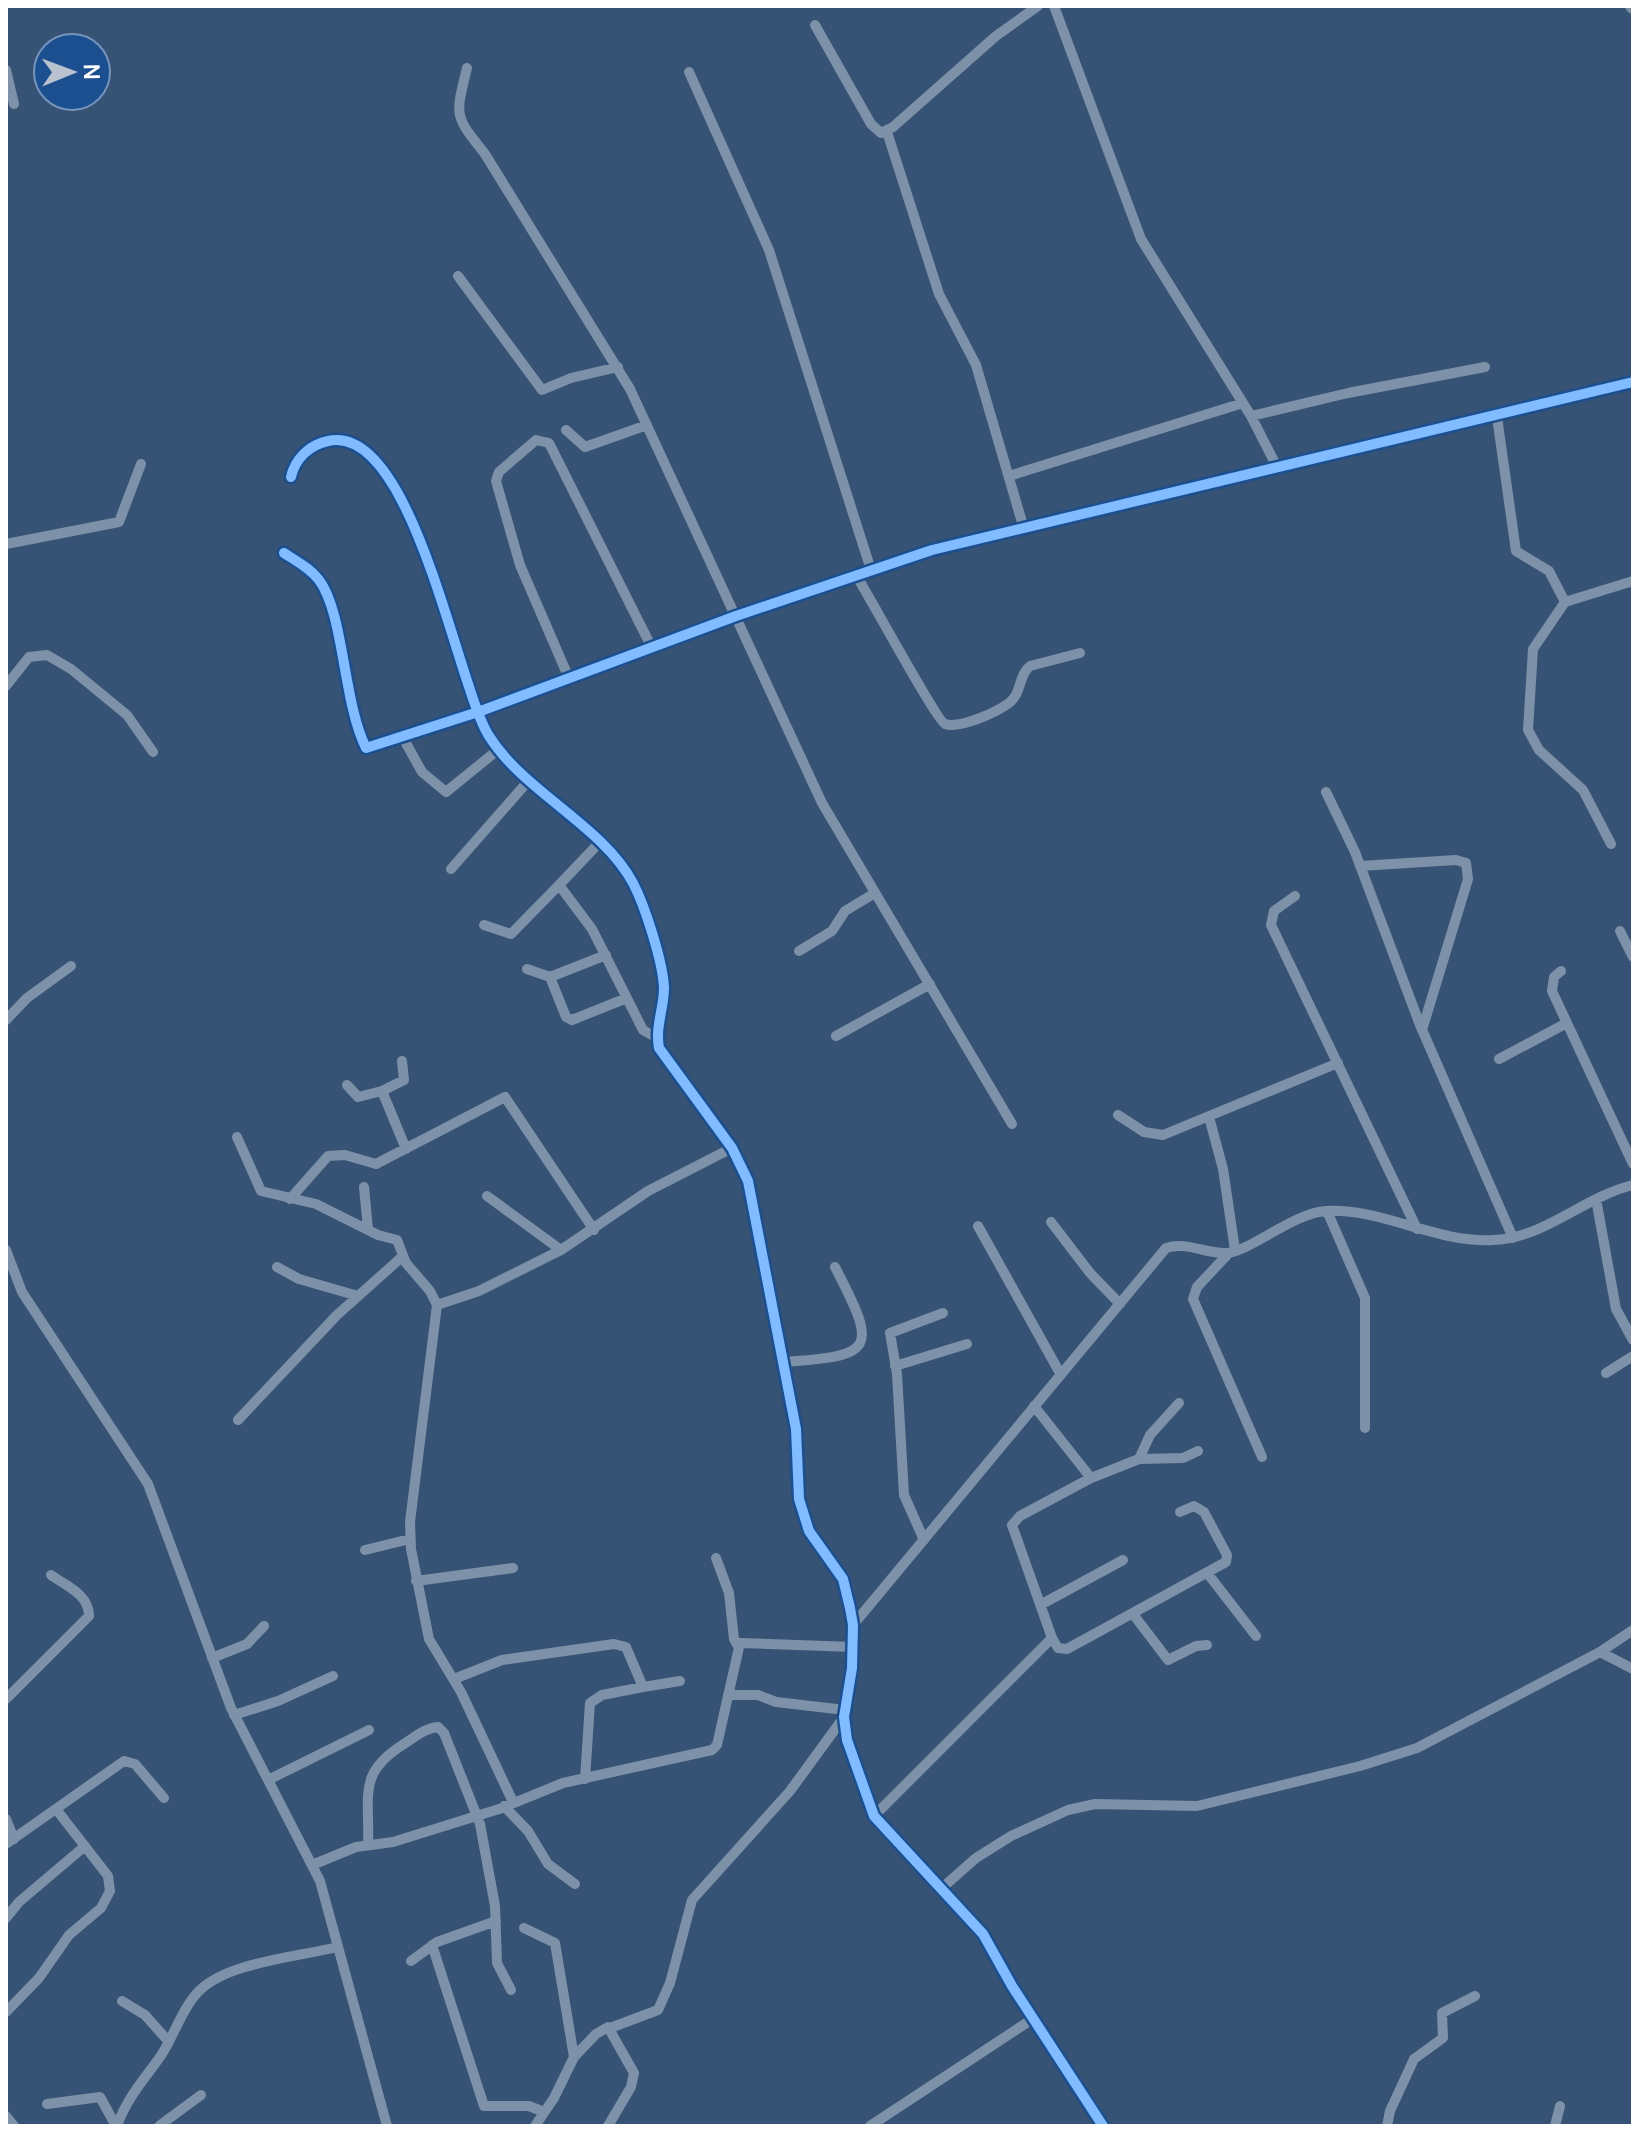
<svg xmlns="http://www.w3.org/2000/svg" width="1639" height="2132" font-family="Manrope,sans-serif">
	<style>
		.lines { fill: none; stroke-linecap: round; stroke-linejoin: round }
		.street { stroke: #7d92a8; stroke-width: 10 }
		.secondary { stroke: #798da4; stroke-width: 14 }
		.cycleway-casing { stroke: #1b4f8f; stroke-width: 15 }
		.cycleway { stroke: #80bcff; stroke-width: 10 }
	</style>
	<rect width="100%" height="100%" fill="#365274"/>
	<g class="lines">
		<path class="street" d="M1054 6 1141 239 1251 416
			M815 25 871 124 881 133 893 127 996 36 1038 6
			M467 68C455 117 454 115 485 154L630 389 822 803 1012 1124
			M6 70 14 104
			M689 72 769 250 871 570
			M887 132 939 294 976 365 1024 529
			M458 276 542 390 571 378 618 367
			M1497 417 1516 551 1549 571 1565 602 1533 649 1528 730 1539 750 1583 790 1611 844
			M566 430 585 447 647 425
			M1278 469 1251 416 1348 393 1485 367
			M1009 476 1243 403
			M291 477C295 459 309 445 328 441 413 422 457 686 489 736 524 792 602 825 633 883 645 906 663 962 664 988 664 1008 655 1027 659 1048L732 1148 748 1181 796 1429 799 1499 809 1531 843 1579 850 1608 853 1625 852 1668 844 1717 847 1740 874 1816 983 1934 1012 1986 1103 2126
			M6 544 119 522 141 464
			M284 553C296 561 310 568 319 580 344 613 343 702 366 748L478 712 736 616 932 550 1633 382
			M856 575C868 594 937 721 945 724 960 729 997 712 1009 703 1022 693 1018 676 1030 666L1080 653
			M1565 602 1633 581
			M568 676 520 565 496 481 499 472 536 440 549 443 651 646
			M6 686 29 657 47 655 71 669 127 715 153 752
			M402 736 422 772 446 792 499 749
			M1326 792 1355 852 1420 1025 1513 1238
			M599 843 559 885 592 929 643 1030 657 1038
			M1360 866 1456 860 1466 863 1468 879 1422 1030
			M451 869 530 779
			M1295 896 1274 911 1271 925 1417 1229
			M484 925 511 934 559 885
			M1620 931 1633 957
			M799 951 832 931 845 911 875 893
			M527 969 550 977 606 955
			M1561 971 1554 977 1552 991 1633 1164
			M550 977 566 1017 572 1020 627 998
			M6 1020 27 998 71 966
			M836 1036 930 984
			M1499 1059 1565 1024
			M347 1085 358 1097 382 1091 406 1149
			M382 1091 404 1080 402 1061
			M1118 1115 1144 1132 1163 1135 1338 1063
			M1209 1117 1223 1169 1235 1250
			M237 1137 261 1191 316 1204 378 1235 397 1240 406 1263 430 1291 437 1305
			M364 1187 368 1229
			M487 1196 561 1250
			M290 1199 328 1156 345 1155 376 1164 505 1097 594 1230
			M1596 1199 1616 1309 1633 1340
			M1327 1211 1365 1298V1428
			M1051 1222 1090 1273 1120 1304
			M978 1226 1061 1375
			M6 1250 22 1292 148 1484 231 1708 320 1881 387 2126
			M1228 1254 1197 1287 1193 1299 1262 1457
			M277 1267 299 1279 358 1296
			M782 1362C876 1356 878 1350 835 1267
			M895 1366 967 1344
			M1606 1373 1633 1356
			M238 1420 337 1315 403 1256
			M1139 1459 1150 1435 1179 1403
			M1091 1478 1139 1459 1183 1458 1198 1451
			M924 1540 904 1495 897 1374 890 1333 943 1313
			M365 1550 410 1539
			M716 1558 729 1593 734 1639 738 1646
			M1208 1574 1256 1636
			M416 1581 513 1568
			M1042 1604 1123 1560
			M1133 1614 1168 1660 1196 1646 1207 1645
			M853 1625 1166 1248C1187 1241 1205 1254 1226 1253 1248 1253 1293 1213 1326 1211 1383 1208 1435 1243 1493 1240 1546 1238 1583 1197 1633 1185
			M1052 1638 1058 1648 1067 1649 1226 1562 1227 1555 1204 1512 1194 1506 1180 1512
			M1600 1652 1633 1669
			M212 1658 247 1644 264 1626
			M454 1679 502 1660 614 1644 626 1647 643 1687 602 1695 590 1703 585 1779
			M643 1687 680 1681
			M728 1695H758L776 1702 845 1710
			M6 1699 89 1616C89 1594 66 1586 51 1575
			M234 1715 278 1701 333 1676
			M268 1780 369 1730
			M513 1802 461 1692 429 1639 411 1549 410 1522 437 1305 479 1291 561 1250 648 1191 732 1148
			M504 1806 528 1831 548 1864 575 1884
			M874 1816 1052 1638 1012 1525 1020 1516 1091 1478 1034 1406
			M6 1819 14 1839
			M6 1844 124 1761 135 1764 164 1798
			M368 1845C370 1795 357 1773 404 1744 415 1737 425 1728 438 1727L444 1733 480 1824 495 1906 497 1963 511 1990
			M312 1865 356 1847 393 1842 499 1809 563 1783 712 1750 717 1745 740 1643 853 1647
			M942 1888 976 1858 1011 1836 1068 1810 1095 1804 1197 1806 1360 1766 1417 1748 1600 1652 1633 1630
			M6 1918 19 1902 85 1846
			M524 1928 555 1943 574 2057 554 2098 535 2126
			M432 1945 484 2106H529L544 2112
			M411 1961 437 1942 496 1921
			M122 2001 145 2015 169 2042
			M6 2012 39 1978 69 1935 101 1908 110 1891 108 1876 56 1809
			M610 2028 658 2010 670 1983 692 1900 790 1791 844 1717
			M574 2057 596 2034 608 2027 634 2073 631 2087 608 2126
			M47 2104 100 2097 116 2126
			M6 2116 14 2126
			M117 2126C127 2097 145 2079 162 2054 174 2035 183 2007 199 1991 228 1962 298 1957 337 1947
			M159 2126 201 2095
			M870 2126 1034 2018
			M1387 2126 1390 2111 1414 2059 1443 2038 1442 2013 1475 1996
			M1555 2126 1560 2106"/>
		<path class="secondary" d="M1632 6 1633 7"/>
		<g class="cycleway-casing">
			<path id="cycleway" d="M291 477C295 459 309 445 328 441 413 422 457 686 489 736 524 792 602 825 633 883 645 906 663 962 664 988 664 1008 655 1027 659 1048L732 1148 748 1181 796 1429 799 1499 809 1531 843 1579 850 1608 853 1625 852 1668 844 1717 847 1740 874 1816 983 1934 1012 1986 1103 2126
				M284 553C296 561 310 568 319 580 344 613 343 702 366 748L478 712 736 616 932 550 1633 382"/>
		</g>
		<use href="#cycleway" class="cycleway"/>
	</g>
	<rect width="1639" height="2132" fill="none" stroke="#ffffff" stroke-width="16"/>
	<g transform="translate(72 72) rotate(89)"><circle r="38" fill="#1b4f8f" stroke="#7695bc" stroke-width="2"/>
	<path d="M0-6L14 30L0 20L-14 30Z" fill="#b9c2ce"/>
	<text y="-12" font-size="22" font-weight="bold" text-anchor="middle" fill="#ffffff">N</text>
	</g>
</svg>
